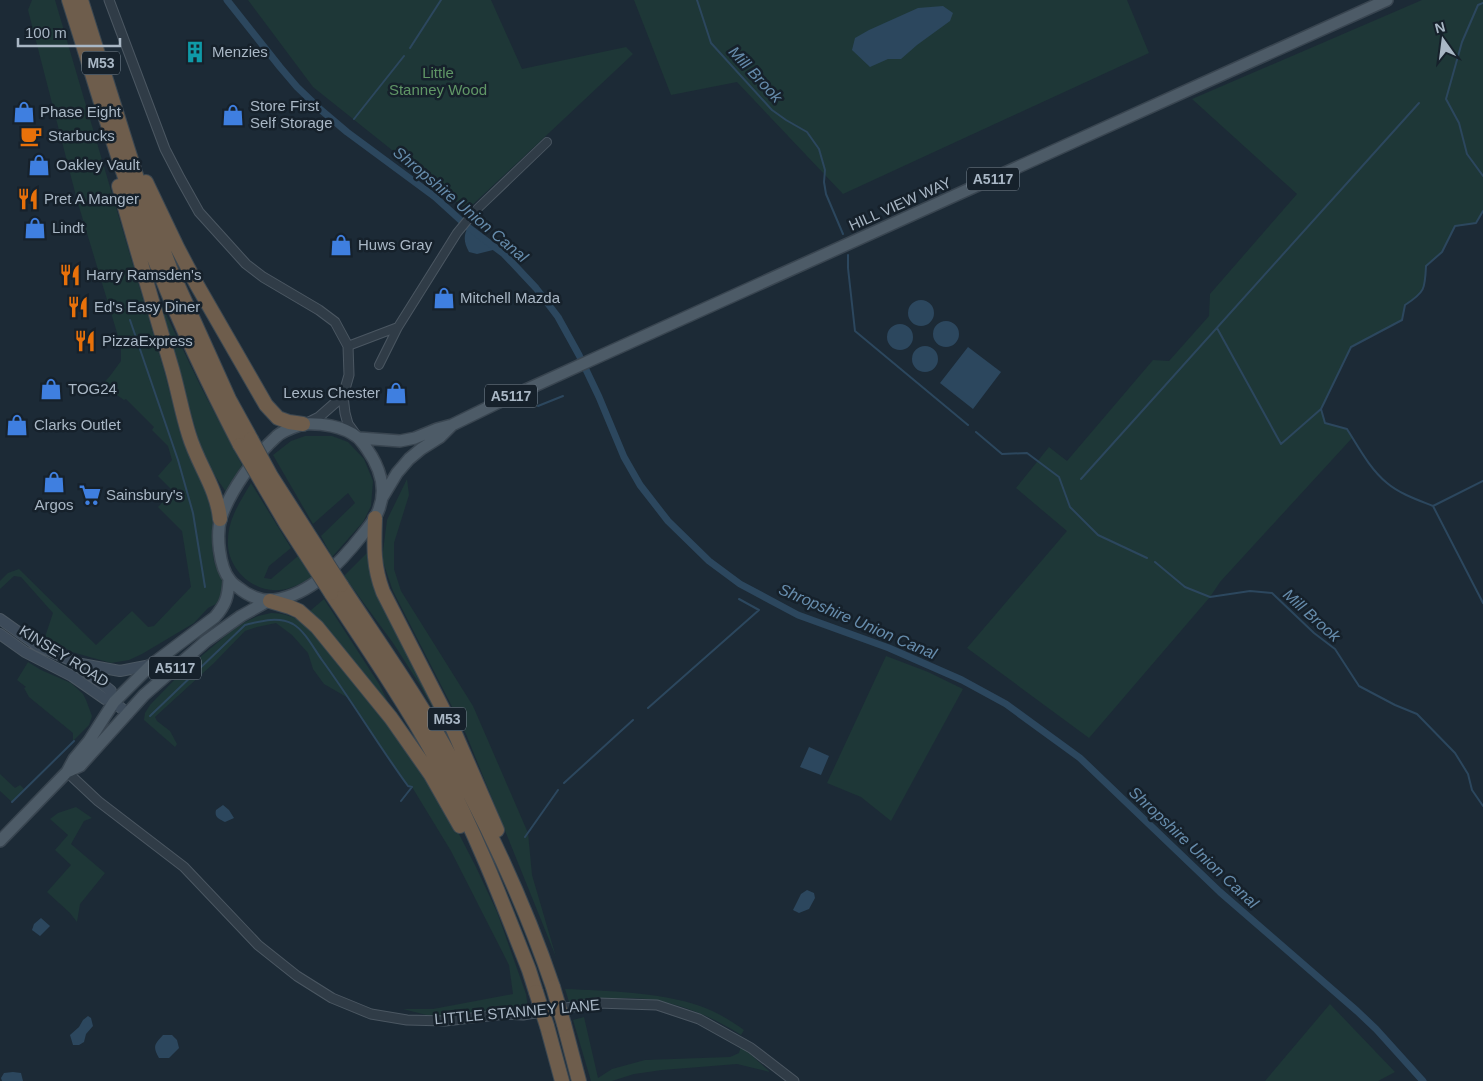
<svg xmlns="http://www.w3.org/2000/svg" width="1483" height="1081" font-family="Arial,sans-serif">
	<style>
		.green { fill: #1e3737 }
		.water { fill: #2c475e }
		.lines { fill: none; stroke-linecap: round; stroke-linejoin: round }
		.stream { stroke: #2c475e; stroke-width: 2 }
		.canal { stroke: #2c475e; stroke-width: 7 }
		.minor-casing { stroke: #4b5762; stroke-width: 10 }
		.tertiary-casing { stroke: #4b5762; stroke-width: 11 }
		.secondary-casing { stroke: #4b5762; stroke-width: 12 }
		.primary-casing { stroke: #394550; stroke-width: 14 }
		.motorway-casing { stroke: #3b4751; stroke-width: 16 }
		.minor { stroke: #303c47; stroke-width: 8 }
		.tertiary { stroke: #303c47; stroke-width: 9 }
		.secondary { stroke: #3d4b5a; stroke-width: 10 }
		.primary { stroke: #4d5b67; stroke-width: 11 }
		.motorway { stroke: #6e5d4c; stroke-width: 14 }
		.motorway-bridge-casing { stroke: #3b4751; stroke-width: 16; stroke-linecap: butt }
		.motorway-bridge { stroke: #6e5d4c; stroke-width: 14 }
		.labels { text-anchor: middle; stroke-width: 5; stroke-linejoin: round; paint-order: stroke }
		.shield { fill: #16212b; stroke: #7d8a97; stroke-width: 1 }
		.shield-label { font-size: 14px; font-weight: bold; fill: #a9b7c5 }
		.poi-label { font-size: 15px; fill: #a9b7c5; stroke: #16212b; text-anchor: start }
		.park-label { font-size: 15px; fill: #609666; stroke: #16212b }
		.street-label { font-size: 15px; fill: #a9b7c5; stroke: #16212b }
		.water-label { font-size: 16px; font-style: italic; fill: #668cac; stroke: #16212b }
	</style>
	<rect width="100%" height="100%" fill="#1c2a36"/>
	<path class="green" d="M32 0H55L165 374 180 433 198 476 210 495 215 511 212 546 214 561 222 581 223 589 221 596 216 604 208 608 194 623 142 654 129 660 111 663 72 652 45 637 53 613 21 577 14 576 0 589V581L8 573 19 569 96 645 132 611 148 627 154 626 191 587 182 531 158 507 173 491 158 476 172 460 168 446 152 430 154 427 126 399 124 400 114 393 100 396 96 391 110 376 121 361V346L77 200 28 10Z
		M248 0H491L522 69 626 47 633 54 467 210 313 87Z
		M634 0H1127L1149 53 843 194 737 82 671 95Z
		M1422 0H1483V211L1476 223 1455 227 1442 252 1426 266C1424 289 1426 291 1405 305L1402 320 1351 347 1321 410 1325 423 1347 429 1353 437 1220 582 1210 597 1089 738 967 648 1067 531 1016 488 1049 447 1067 461 1153 360 1169 361 1209 316 1210 294 1297 194 1192 99Z
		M161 304 200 385 242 465 226 492 211 470 201 449Z
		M305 436H332L348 442 364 459 373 481 371 506 363 522 332 557 321 536 355 503 348 493 313 524 273 455 291 441Z
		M407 479 409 495 394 543V569L401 591 473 706 528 833 532 875 556 957 466 734 393 591 382 559 387 520Z
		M251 483 291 548 269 566 264 578 271 579 298 556 312 578C302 583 291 589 280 590 252 593 226 567 228 540 228 519 241 500 251 483Z
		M368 552 369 568 374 584 447 726 444 728 420 685 393 643 344 576Z
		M324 599 379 684 388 702C359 675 338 640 310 611Z
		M271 613C285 613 294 617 306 624L386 721 444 805 476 867 497 912 526 994 528 1008 472 1014 434 1017 403 1009H433L513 994 509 965 451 851 412 787 408 786 397 771 350 699 324 684 313 669 308 653 292 635 276 623 257 627 245 631 214 663 155 717 157 721 170 731 177 744 175 747 144 720 145 713 150 705 180 674 230 632 245 622 258 616Z
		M886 656 928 672 963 689 891 821 861 797 827 783Z
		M28 662 41 670 71 683 83 694 86 700 92 716 89 725 73 741V733L29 697 24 688 26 687 17 680Z
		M0 774 15 788 20 785 24 789 12 802 0 791Z
		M76 807 92 818 84 821 71 844 105 873 80 904 77 922 70 913 47 892 71 865 55 850 68 835 50 819 58 813Z
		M565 989C607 991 660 992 700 1006 715 1011 730 1020 744 1030L741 1035C713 1017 680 1003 647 999 621 996 595 1000 569 1002Z
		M1330 1004 1395 1072 1378 1081H1265Z
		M584 1017 598 1078 612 1069 645 1060 730 1057 739 1053 741 1046 770 1072 737 1064 662 1070 634 1074 612 1081H591L573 1020Z"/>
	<path class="water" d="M943 6 953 13 950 21 917 45 901 59H888L870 67 852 50 855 38 869 30 918 8Z
		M468 227 497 249 477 254 469 252C464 243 463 236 468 227Z
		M908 313a13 13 0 1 1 26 0a13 13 0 1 1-26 0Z
		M933 334a13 13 0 1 1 26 0a13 13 0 1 1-26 0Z
		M887 337a13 13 0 1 1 26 0a13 13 0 1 1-26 0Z
		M912 359a13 13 0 1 1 26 0a13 13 0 1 1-26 0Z
		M968 347 1001 372 973 409 940 383Z
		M809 747 829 756 821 775 800 767Z
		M223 805 229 810 234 818 225 822C220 819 214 818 216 810Z
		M807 890 814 893 815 898 809 909 799 913 793 910 801 894Z
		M41 918 50 926 40 936 32 930 34 924Z
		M88 1016 91 1018 93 1026 86 1034 84 1042 79 1045H73L70 1035 79 1027 83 1020Z
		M163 1035H172L177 1040 179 1048 169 1058H159C152 1046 155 1044 163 1035Z
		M13 1072 21 1073 23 1081H2L1 1078 4 1073Z"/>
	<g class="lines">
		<path class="stream" d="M697 0 711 43 772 110 786 120 807 132 819 149 825 170 824 182 826 194 843 234
			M1483 3 1478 5 1462 42 1446 99 1459 123 1467 154 1483 176
			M410 48 441 0
			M354 119 404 56
			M848 255V268L855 331 968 425
			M130 320 178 460 193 513 205 587
			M1217 328 1281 444 1321 409 1351 347 1402 320 1405 305C1425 292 1425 289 1426 266L1442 252 1455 226 1476 223 1483 211
			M538 406 563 396
			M1321 409 1325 423 1347 429C1359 448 1370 469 1387 483 1400 494 1418 500 1433 506L1483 481
			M976 432 1002 454 1027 453 1059 477 1070 507 1098 535 1147 558
			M1081 479 1419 103
			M1433 506 1483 603
			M1155 562 1185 587 1210 597 1250 591 1272 593 1314 633 1335 649 1359 686 1395 705 1417 714 1455 753 1468 774 1472 790 1483 806
			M648 708 759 610 739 599
			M150 716 245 625C261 621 278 616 293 624 305 631 314 649 322 660 352 701 378 745 408 786L412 787 401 801
			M564 783 633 720
			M12 802 74 741
			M525 837 558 790"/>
		<path class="canal" d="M227 0 280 67 297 87 321 110 347 132 435 197 468 227 504 254 536 288 558 317 579 355 599 397 624 457 640 485 668 521 709 561 740 584 798 615 889 648 962 680 1006 704 1080 758 1220 892 1357 1011 1376 1029 1423 1081"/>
		<g class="minor-casing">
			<path id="minor" d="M348 346 398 327
				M379 365 398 327 457 233 475 211 547 142"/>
		</g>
		<g class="tertiary-casing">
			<path id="tertiary" d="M109 0 165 149 180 178 199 212 246 264 263 277 319 310 335 322 348 346 349 375 343 396 345 413 348 424 356 435
				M307 423 319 417 343 396
				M67 772 98 801 184 867 258 945 297 976 332 998 371 1014 407 1020 445 1021 506 1014 523 1015 597 1003 657 1005 699 1019 751 1048 794 1081"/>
		</g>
		<g class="secondary-casing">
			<path id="secondary" d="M0 619 38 646 75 662 111 691 114 702
				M0 634 25 652 72 676 105 699 114 702 128 714
				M76 663 120 671 151 665"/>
		</g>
		<g class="primary-casing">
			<path id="primary" d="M303 424C321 423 343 426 357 437 361 440 364 445 367 449 379 466 387 488 379 509 376 519 369 526 363 534 340 563 311 595 274 600 262 602 247 595 239 588 236 586 232 583 230 580 219 567 216 534 221 518 230 491 255 456 276 437 283 430 294 427 303 424Z
				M359 438 400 441 415 438 437 429 452 425 495 404 598 357 1387 0
				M382 498 397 473 409 459 421 449 440 437 451 426
				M67 772 80 766 144 695 206 641 241 616 268 601
				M0 841 67 772 74 759 89 741 114 702 151 665 215 617C226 604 228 597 229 580"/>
		</g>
		<g class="motorway-casing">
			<path id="motorway" d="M69 0C98 91 124 184 160 273 183 332 211 389 240 445
				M81 0 140 188 170 268 229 399 251 439
				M146 182 177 247 197 285 266 405 278 418 289 422 303 424
				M119 186C136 247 154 308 172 369 178 390 182 413 189 435 198 465 217 488 220 519
				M375 518C374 546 373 566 383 592L453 729 497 830
				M341 585C379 643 420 700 453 762 492 834 527 910 553 987
				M331 593C369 650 407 706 440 766 475 831 502 901 529 970L536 992
				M270 601 290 607 299 611 317 627 391 718 431 775 460 826
				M564 1024 579 1081
				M547 1026 562 1081"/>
		</g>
		<use href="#minor" class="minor"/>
		<use href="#tertiary" class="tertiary"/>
		<use href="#secondary" class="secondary"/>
		<use href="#primary" class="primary"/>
		<use href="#motorway" class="motorway"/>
		<g class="motorway-bridge-casing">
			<path id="motorway-bridge" d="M251 439 271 476 341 585
				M240 445 287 525 331 593
				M553 987 564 1024
				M536 992 547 1026"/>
		</g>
		<use href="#motorway-bridge" class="motorway-bridge"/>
	</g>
	<defs>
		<g id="building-bare" transform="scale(1.725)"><path d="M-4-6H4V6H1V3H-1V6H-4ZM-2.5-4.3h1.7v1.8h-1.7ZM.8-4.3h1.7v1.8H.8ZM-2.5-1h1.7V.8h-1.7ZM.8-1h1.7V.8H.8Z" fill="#0f9aa8" stroke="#16212b" stroke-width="2.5" paint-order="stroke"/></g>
		<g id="shop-bare" transform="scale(1.725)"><path d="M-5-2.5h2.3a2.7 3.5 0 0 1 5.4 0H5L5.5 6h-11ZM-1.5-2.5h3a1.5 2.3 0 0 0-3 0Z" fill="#3f7fe0" stroke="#16212b" stroke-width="2.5" paint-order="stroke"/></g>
		<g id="cafe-bare" transform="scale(1.725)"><path d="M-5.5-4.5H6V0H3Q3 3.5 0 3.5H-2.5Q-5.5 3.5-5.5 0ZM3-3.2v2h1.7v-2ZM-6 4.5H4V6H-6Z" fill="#e8710a" stroke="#16212b" stroke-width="2.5" paint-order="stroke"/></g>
		<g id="restaurant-bare" transform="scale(1.725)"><path d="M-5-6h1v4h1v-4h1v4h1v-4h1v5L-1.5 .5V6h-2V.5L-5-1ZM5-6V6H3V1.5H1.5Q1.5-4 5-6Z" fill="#e8710a" stroke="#16212b" stroke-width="2.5" paint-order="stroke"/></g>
		<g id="supermarket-bare" transform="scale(1.725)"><path d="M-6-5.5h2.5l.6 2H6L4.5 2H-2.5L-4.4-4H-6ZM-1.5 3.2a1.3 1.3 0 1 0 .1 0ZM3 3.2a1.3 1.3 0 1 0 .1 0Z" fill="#3f7fe0" stroke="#16212b" stroke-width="2.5" paint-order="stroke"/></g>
	</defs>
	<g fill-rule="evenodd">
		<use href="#building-bare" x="195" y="52"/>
		<use href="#shop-bare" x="24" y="112"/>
		<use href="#shop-bare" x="233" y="115"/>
		<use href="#cafe-bare" x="31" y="136"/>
		<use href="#shop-bare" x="39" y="165"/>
		<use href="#restaurant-bare" x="28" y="199"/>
		<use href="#shop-bare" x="35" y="228"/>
		<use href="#shop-bare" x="341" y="245"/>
		<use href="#restaurant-bare" x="70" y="275"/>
		<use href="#shop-bare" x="444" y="298"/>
		<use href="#restaurant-bare" x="78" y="307"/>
		<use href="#restaurant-bare" x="85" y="341"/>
		<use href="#shop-bare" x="51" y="389"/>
		<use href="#shop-bare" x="396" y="393"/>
		<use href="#shop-bare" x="17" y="425"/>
		<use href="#shop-bare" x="54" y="482"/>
		<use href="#supermarket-bare" x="90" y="495"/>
	</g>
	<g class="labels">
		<g class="shield">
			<rect x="82" y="51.5" width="38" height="23" rx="4"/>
			<rect x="967" y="167.5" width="52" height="23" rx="4"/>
			<rect x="485" y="384.5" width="52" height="23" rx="4"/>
			<rect x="149" y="656.5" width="52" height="23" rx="4"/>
			<rect x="428" y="707.5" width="38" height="23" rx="4"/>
		</g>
		<g class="shield-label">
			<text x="101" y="68">M53</text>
			<text x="993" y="184">A5117</text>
			<text x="511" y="401">A5117</text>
			<text x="175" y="673">A5117</text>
			<text x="447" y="724">M53</text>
		</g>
		<g class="poi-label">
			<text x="212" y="57">Menzies</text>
			<text x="250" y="111">Store First<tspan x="250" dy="17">Self Storage</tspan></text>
			<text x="40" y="117">Phase Eight</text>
			<text x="48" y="141">Starbucks</text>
			<text x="56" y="170">Oakley Vault</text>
			<text x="44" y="204">Pret A Manger</text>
			<text x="52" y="233">Lindt</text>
			<text x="358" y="250">Huws Gray</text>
			<text x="86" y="280">Harry Ramsden's</text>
			<text x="460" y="303">Mitchell Mazda</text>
			<text x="94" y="312">Ed's Easy Diner</text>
			<text x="102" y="346">PizzaExpress</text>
			<text x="68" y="394">TOG24</text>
			<text x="380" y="398" text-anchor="end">Lexus Chester</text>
			<text x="34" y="430">Clarks Outlet</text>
			<text x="106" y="500">Sainsbury's</text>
			<text x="54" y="510" text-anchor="middle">Argos</text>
		</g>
		<g class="park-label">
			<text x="438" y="78">Little<tspan x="438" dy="17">Stanney Wood</tspan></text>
		</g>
		<g class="street-label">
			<text transform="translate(900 204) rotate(-24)" y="5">HILL VIEW WAY</text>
			<text transform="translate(64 656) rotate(32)" y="5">KINSEY ROAD</text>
			<text transform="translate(517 1012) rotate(-5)" y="5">LITTLE STANNEY LANE</text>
		</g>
		<g class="water-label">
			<text transform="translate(756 74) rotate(47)" y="6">Mill Brook</text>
			<text transform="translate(461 204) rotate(40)" y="6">Shropshire Union Canal</text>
			<text transform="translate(1312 615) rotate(42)" y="6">Mill Brook</text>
			<text transform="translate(858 621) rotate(23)" y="6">Shropshire Union Canal</text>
			<text transform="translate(1194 847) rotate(43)" y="6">Shropshire Union Canal</text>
		</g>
	</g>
	<g transform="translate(1443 40) rotate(346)" stroke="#16212b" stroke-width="4" paint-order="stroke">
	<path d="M0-4L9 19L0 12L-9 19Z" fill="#a9b7c5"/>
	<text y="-8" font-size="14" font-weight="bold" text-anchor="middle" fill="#a9b7c5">N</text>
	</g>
	<path d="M18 38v8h102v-8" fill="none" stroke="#a9b7c5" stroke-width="2.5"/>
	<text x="25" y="38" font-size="15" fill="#a9b7c5" stroke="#16212b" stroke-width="4" paint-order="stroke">100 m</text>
</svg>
